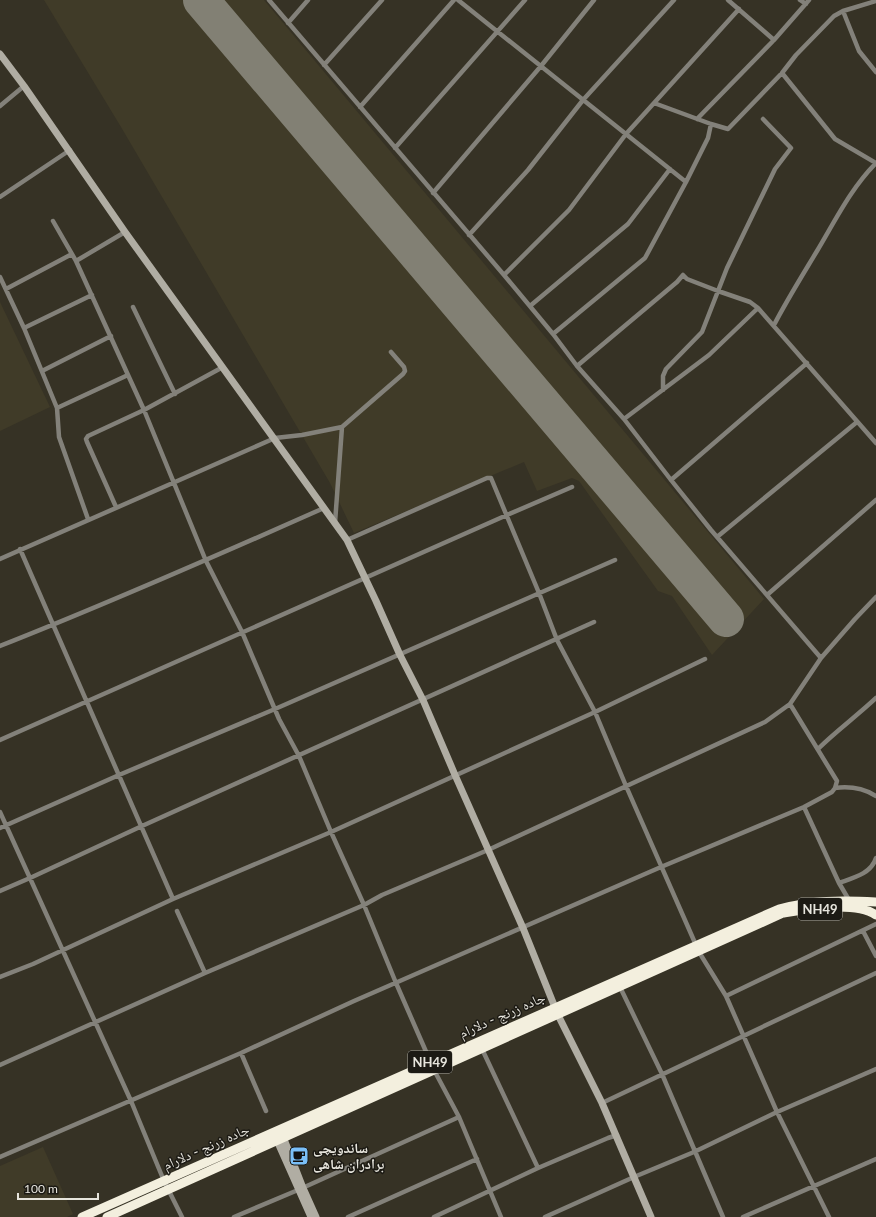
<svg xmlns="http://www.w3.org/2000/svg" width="876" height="1217" font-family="Lato,'Noto Naskh Arabic',sans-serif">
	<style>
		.built { fill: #403b28 }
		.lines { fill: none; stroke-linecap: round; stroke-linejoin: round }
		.runway { stroke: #828074; stroke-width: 36 }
		.street { stroke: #83817a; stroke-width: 4.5 }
		.secondary { stroke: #b0ada3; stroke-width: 7 }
		.highway { stroke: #f3efde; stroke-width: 9 }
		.labels { text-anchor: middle; stroke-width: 3; stroke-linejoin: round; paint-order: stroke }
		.shield { fill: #1c1a14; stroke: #aaa8a1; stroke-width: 1 }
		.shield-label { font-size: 13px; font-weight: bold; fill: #e7e5dd }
		.street-label { font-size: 14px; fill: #e7e5dd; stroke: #1c1a14 }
		.poi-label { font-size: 14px; font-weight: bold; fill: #e7e5dd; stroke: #1c1a14; text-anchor: start }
	</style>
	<rect width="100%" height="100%" fill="#363225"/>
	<path class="built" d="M44 0H264L764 599 712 655 672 596 658 591 579 481 572 478 537 491 524 462 354 533 330 483 121 127Z
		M0 302 50 407 0 431Z
		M43 1147 73 1214 67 1217H0V1166Z"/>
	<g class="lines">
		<path class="runway" d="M201 0 726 619"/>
		<path class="street" d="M269 0 504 275 553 334 577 366 624 419 671 480 711 530 821 658
			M458 0 686 182
			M728 0 774 40
			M800 0 806 4
			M843 11 859 51 876 72
			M288 23 308 0
			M324 65 382 0
			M782 73 835 139 876 163
			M654 103 711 124
			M0 106 24 86
			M360 107 454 0
			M697 119 774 40 809 0
			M395 148 525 0
			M433 193 541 66 594 0
			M0 197 70 150
			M53 221 76 261 144 410 206 561 242 632 279 719 299 756 331 832 364 905 396 983 431 1063
			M469 235 528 170 583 100 674 0
			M76 261 125 232
			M504 275 569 210 626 134 739 9
			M0 277 24 328 57 408 59 437 88 519
			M6 289 72 254
			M530 306 628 224 670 169
			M133 307 175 394
			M774 325C787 300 802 276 817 251 835 221 851 188 876 163
			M24 328 92 295
			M553 334 645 258 686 182 708 138 711 124 728 129 782 73 796 55 834 16 843 11 876 1
			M577 366 677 282 683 275 687 279 718 291 750 302 758 308 876 443
			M42 371 111 336
			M663 390V376L666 369 702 332 727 268 775 169 791 148 763 119
			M57 408 128 375
			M624 419 709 355 758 308
			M671 480 807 363
			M116 507 87 442 86 439 88 436 144 410 223 367
			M335 523 342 427 403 374 405 371 404 367 391 352
			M717 537 857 422
			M347 540 487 478H491L539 593 557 640 595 712 626 786 699 952 726 996 777 1112 829 1217
			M20 549 173 899
			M0 559 275 438 302 435 342 427
			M767 595 876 500
			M0 646C109 603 216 556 324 508
			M0 740 507 515 572 487
			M818 749C836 731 857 716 876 698
			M835 788C850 786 863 788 876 796
			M804 807 839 883 849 900
			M0 812 131 1101 164 1181 182 1217
			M0 828 119 775 275 709 615 560
			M839 883C853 878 871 874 876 858
			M0 891 30 878 142 826 594 622
			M177 911 205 973
			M863 931 876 956
			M0 977 33 964 173 899 331 832 595 712 705 659
			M620 987 662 1074 723 1217
			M726 996 876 924
			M482 1049 538 1168
			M241 1053 266 1111
			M0 1065 205 973 364 905 382 895 488 850 765 722 790 704 821 658 855 619 876 597
			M434 1070 459 1117 501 1217
			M602 1103 876 973
			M0 1157 241 1053 354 1001 661 867 804 807 832 792 835 788 837 781 790 704
			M234 1217 298 1190 459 1117
			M348 1217 477 1159
			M434 1217 538 1168 608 1138 617 1135
			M545 1217 634 1177 694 1152 777 1112 876 1069
			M743 1217 876 1159"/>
		<path class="secondary" d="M0 54 24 86 125 232 347 540 376 601 400 655 423 700 455 775 523 928 558 1015 602 1103 651 1217
			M282 1134 303 1188 316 1217
			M275 1136 311 1217"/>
		<path class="highway" d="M82 1217 779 909C811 900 842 900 876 902
			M107 1217 783 913C808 909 855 901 876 915"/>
	</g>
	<defs>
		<g id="cafe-square" transform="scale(1)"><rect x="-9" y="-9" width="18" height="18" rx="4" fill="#7abff8" stroke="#1c1a14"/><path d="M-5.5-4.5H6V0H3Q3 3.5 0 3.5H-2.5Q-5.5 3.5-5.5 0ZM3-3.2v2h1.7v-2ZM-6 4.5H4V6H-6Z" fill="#111"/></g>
	</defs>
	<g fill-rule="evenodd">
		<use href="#cafe-square" x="299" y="1156"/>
	</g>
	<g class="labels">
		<g class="shield">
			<rect x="798" y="898" width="44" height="22" rx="3"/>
			<rect x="408" y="1051" width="44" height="22" rx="3"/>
		</g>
		<g class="shield-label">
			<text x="820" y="914">NH49</text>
			<text x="430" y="1067">NH49</text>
		</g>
		<g class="street-label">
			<text transform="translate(502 1015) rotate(-24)" y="5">جاده زرنج - دلارام</text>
			<text transform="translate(206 1147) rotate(-24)" y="5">جاده زرنج - دلارام</text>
		</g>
		<g class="poi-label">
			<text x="313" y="1153">ساندویچی<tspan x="313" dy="16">برادران شاهی</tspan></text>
		</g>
	</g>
	<path d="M18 1193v6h80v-6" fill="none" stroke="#e7e5dd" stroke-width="2"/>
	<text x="24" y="1193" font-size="12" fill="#e7e5dd" stroke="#1c1a14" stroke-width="3" paint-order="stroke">100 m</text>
</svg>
